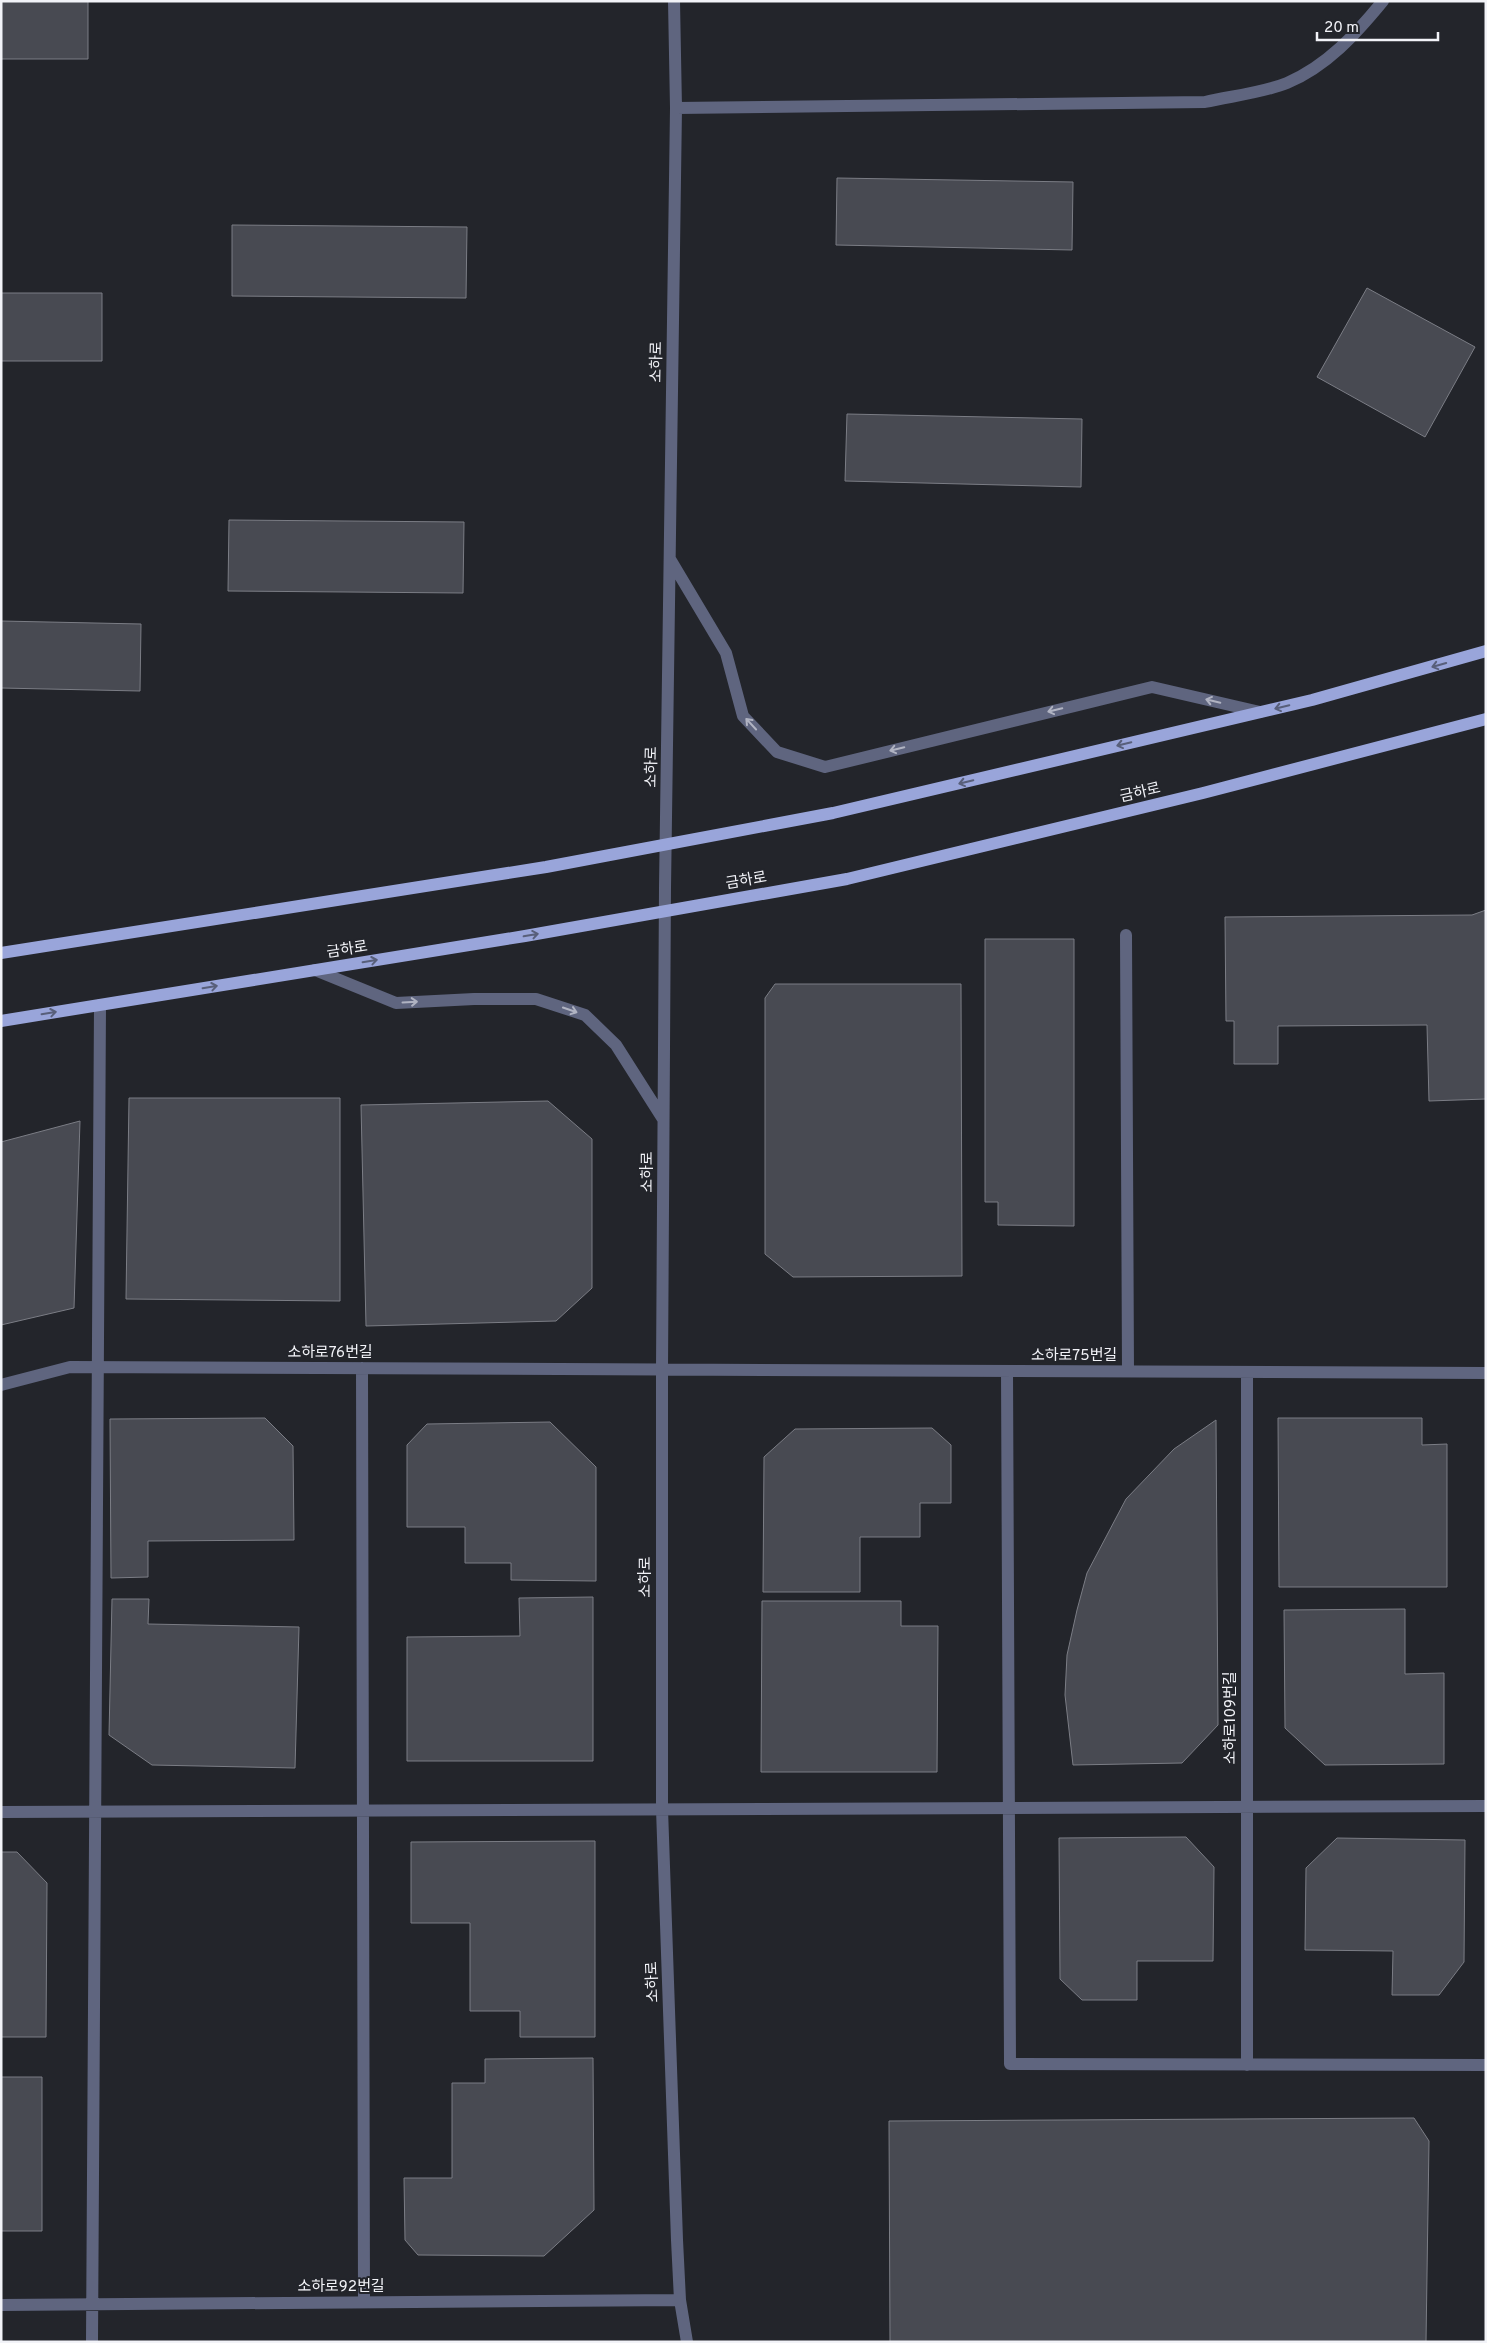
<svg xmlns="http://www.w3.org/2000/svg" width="1487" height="2343" font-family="Overpass,'Noto Sans KR',sans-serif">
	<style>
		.building { fill: #484a52; stroke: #7b7d85 }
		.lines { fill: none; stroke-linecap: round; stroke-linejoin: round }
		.minor { stroke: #5f657f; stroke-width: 12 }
		.major { stroke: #99a5da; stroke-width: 12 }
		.oneway { stroke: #585f7a }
		.oneway2 { stroke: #b0b3c2 }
		.labels { text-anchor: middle; stroke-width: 4; stroke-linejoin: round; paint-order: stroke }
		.street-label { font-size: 15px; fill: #f2f3f8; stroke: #23252b }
	</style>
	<rect width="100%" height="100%" fill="#23252b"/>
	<path class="building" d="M1 1H88V59H1Z
		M837 178 1073 182 1072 250 836 245Z
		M232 225 467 227 466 298 232 296Z
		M1367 288 1475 347 1425 437 1317 377Z
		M1 293H102V361H1Z
		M847 414 1082 419 1081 487 845 481Z
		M229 520 464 522 463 593 228 591Z
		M1 621 141 624 140 691 1 688Z
		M1486 910V1099L1429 1101 1427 1025 1278 1026V1064H1234V1021H1226L1225 917 1472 915Z
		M985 939H1074V1226L998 1225V1202H985Z
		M775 984H961L962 1276 793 1277 765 1254V998Z
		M129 1098H340V1301L126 1299Z
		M548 1101 592 1139V1288L556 1321 366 1326 361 1105Z
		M80 1121 74 1308 1 1325V1142Z
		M265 1418 293 1446 294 1540 148 1541V1577L111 1578 110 1419Z
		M1278 1418H1422V1445L1447 1444V1587H1279Z
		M1216 1420 1218 1725 1182 1763 1073 1765 1065 1695 1067 1655 1077 1610 1087 1573 1126 1499 1174 1449Z
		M550 1422 596 1467V1581L511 1580V1563H465V1527H407V1445L427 1424Z
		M932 1428 951 1445V1503H920V1537H860V1592H763L764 1457 795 1429Z
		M593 1597V1761H407V1637L520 1636 519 1598Z
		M112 1599H149L148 1624 299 1627 295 1768 152 1765 109 1735Z
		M762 1601H901V1626H938L937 1772H761Z
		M1405 1609V1674L1444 1673V1764L1325 1765 1285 1728 1284 1610Z
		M1186 1837 1214 1867 1213 1961H1137V2000H1082L1060 1979 1059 1838Z
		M1337 1838 1465 1840 1464 1962 1439 1995H1392L1393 1951 1305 1950 1306 1868Z
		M595 1841V2037H520V2011H470V1923H411V1842Z
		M1 1852H17L47 1883 46 2037H1Z
		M593 2058 594 2210 544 2256 418 2255 405 2240 404 2178H452V2083H485V2059Z
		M1 2077H42V2231H1Z
		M1414 2118 1429 2141 1426 2342H890L889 2121Z"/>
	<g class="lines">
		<path class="minor" d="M674 1 676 108 665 888 662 1369V1809L677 2240 680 2300 687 2342
			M676 108 1205 102C1231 96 1262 93 1287 83 1327 66 1356 34 1383 1
			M670 559 726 653 743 716 777 752 825 767 1152 687 1260 712
			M1126 935 1128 1371
			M315 970 396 1003 474 999H536L585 1015 616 1045 663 1119
			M362 1368 364 2302
			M1007 1371 1010 2064 1486 2065
			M1 1385 70 1367 1486 1373
			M1 1812 1486 1806
			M1247 2065V1372
			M1 2305 680 2300
			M92 2342 100 1005"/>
		<path class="major" d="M1 953 546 867 833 813 1312 700 1486 651
			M1 1021 525 936 847 879 1203 793 1486 719"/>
	</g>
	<defs><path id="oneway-shaft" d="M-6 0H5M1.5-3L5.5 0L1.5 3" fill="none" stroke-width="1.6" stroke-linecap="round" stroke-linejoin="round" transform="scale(1.25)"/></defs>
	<g class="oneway">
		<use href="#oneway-shaft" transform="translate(1439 665) rotate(164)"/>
		<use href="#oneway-shaft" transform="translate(1282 707) rotate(167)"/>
		<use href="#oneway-shaft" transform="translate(1124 744) rotate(167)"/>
		<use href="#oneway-shaft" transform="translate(966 782) rotate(167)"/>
		<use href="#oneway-shaft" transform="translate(531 935) rotate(-10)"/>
		<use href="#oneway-shaft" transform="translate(370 961) rotate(-9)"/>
		<use href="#oneway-shaft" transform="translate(210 987) rotate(-9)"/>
		<use href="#oneway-shaft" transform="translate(49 1013) rotate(-9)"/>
	</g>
	<g class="oneway2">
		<use href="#oneway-shaft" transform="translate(1213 701) rotate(-167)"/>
		<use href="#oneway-shaft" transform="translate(1055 710) rotate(166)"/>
		<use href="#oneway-shaft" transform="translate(751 724) rotate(-133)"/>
		<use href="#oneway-shaft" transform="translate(897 749) rotate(166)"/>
		<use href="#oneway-shaft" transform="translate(410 1002) rotate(-3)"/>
		<use href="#oneway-shaft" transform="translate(570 1010) rotate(19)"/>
	</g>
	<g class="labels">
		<g class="street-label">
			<text transform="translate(656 362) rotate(-89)" y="5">소하로</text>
			<text transform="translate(651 767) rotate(-89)" y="5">소하로</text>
			<text transform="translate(1140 792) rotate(-13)" y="5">금하로</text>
			<text transform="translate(746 880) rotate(-10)" y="5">금하로</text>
			<text transform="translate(347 949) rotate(-9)" y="5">금하로</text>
			<text transform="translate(647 1172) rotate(-90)" y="5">소하로</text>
			<text x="330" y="1357">소하로76번길</text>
			<text x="1074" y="1360">소하로75번길</text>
			<text transform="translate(645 1577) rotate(-90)" y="5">소하로</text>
			<text transform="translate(1230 1718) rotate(-90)" y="5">소하로109번길</text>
			<text transform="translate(652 1982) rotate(-92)" y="5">소하로</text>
			<text x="341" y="2291">소하로92번길</text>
		</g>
	</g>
	<rect width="1487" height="2343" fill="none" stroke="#f2f3f8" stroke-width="5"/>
	<path d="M1317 32v8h121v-8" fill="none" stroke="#f2f3f8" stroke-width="2.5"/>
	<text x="1324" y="32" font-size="15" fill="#f2f3f8" stroke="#23252b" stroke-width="4" paint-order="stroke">20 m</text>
</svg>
